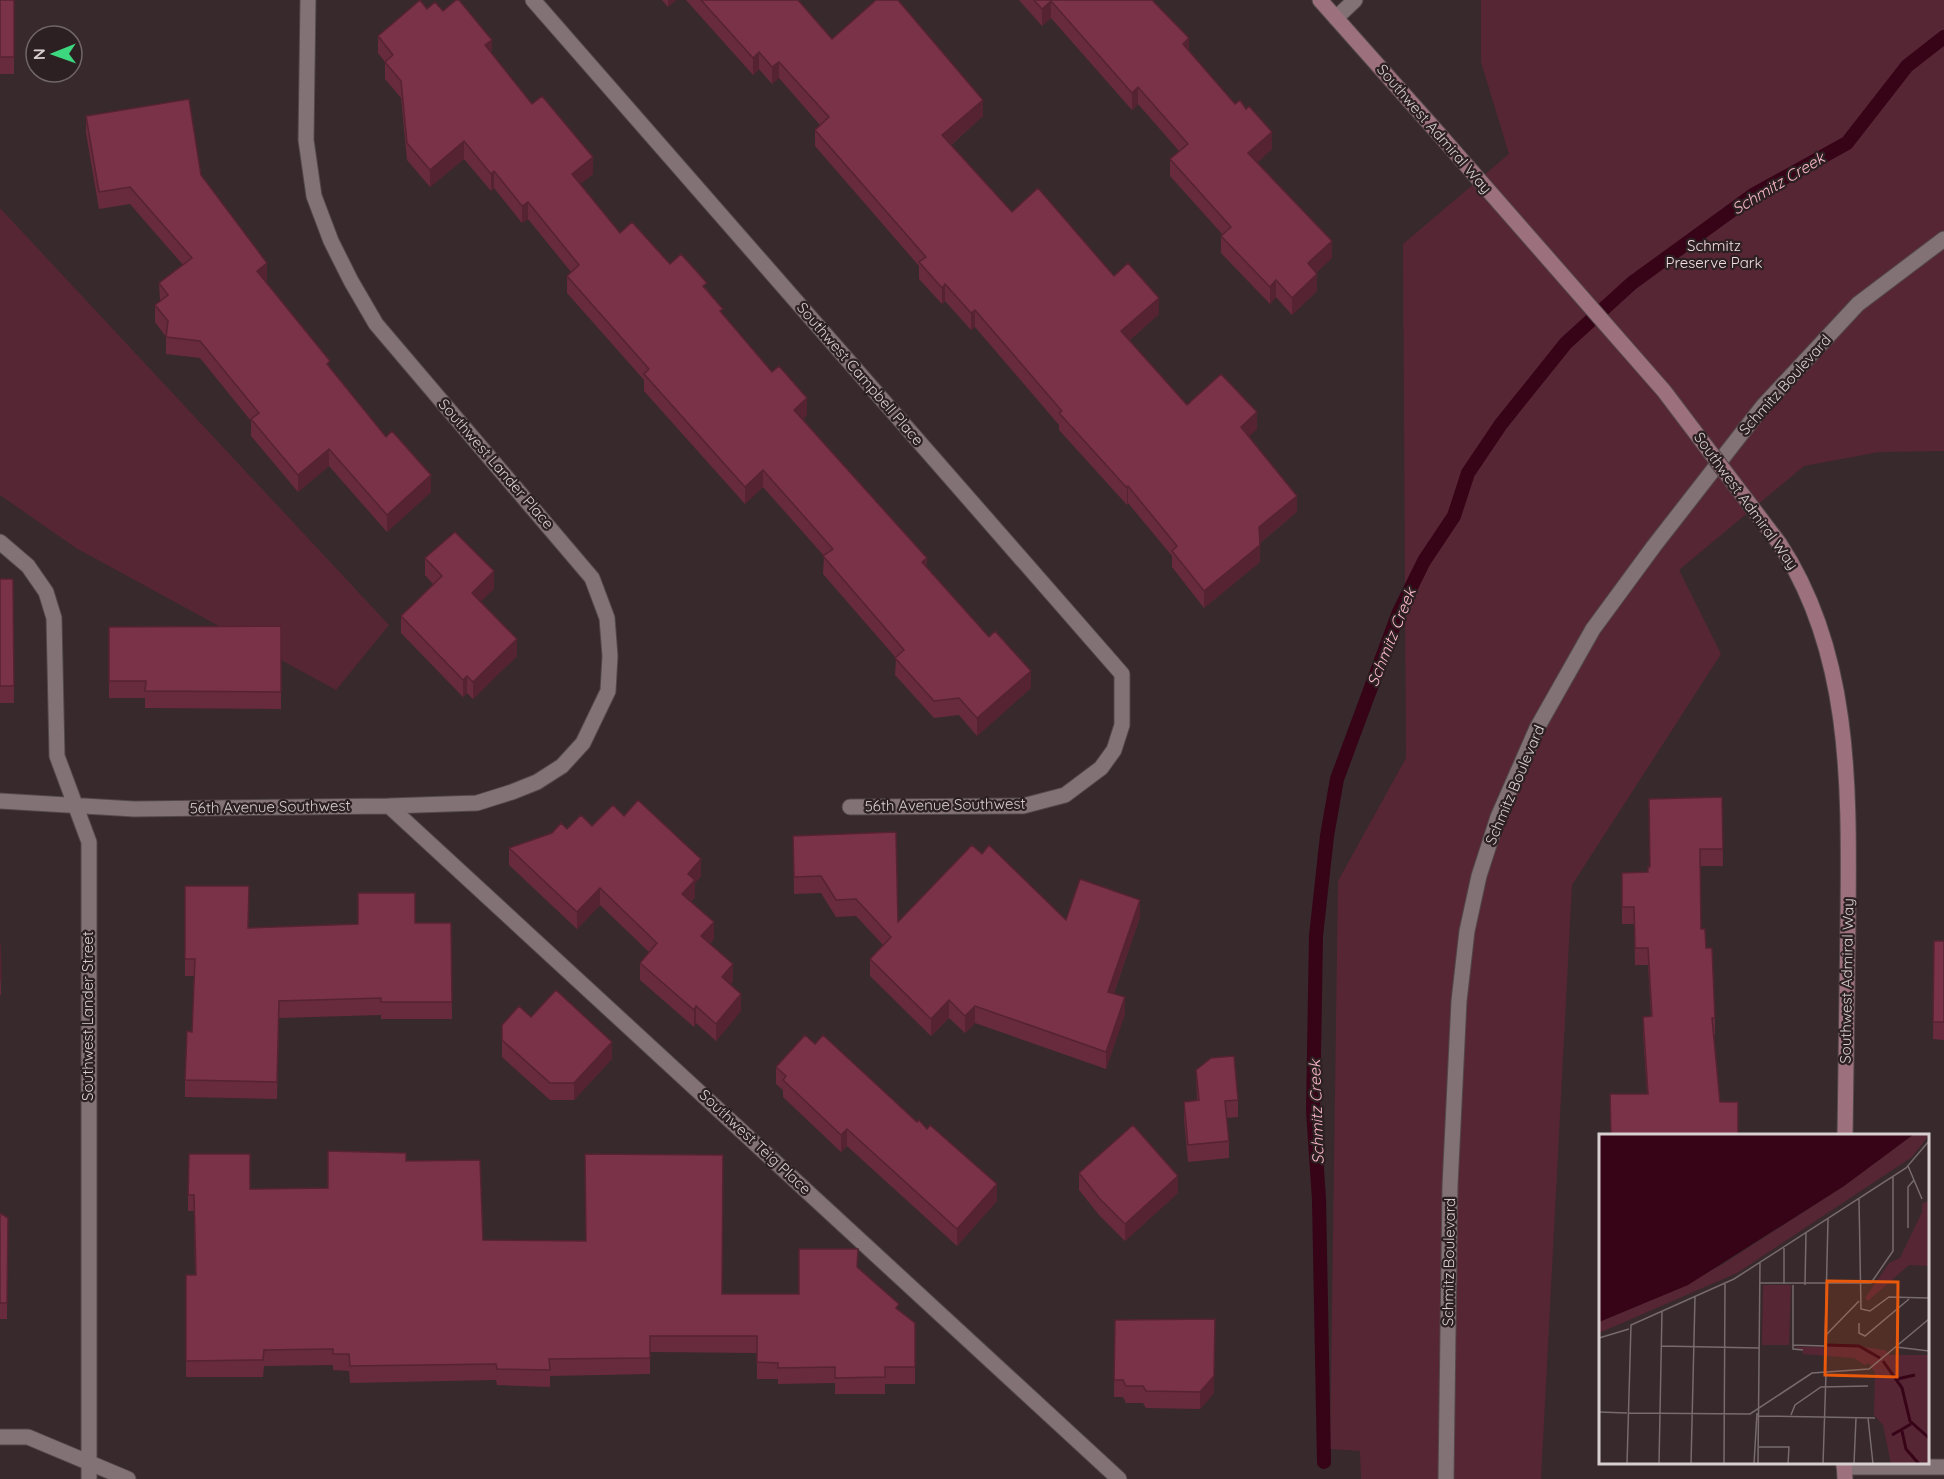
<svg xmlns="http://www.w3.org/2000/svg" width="1944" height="1479" font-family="Quicksand,sans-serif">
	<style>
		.green { fill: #572635 }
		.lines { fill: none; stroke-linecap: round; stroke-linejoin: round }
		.stream { stroke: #360317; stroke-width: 14 }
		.street-casing { stroke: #524749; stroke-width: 17 }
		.secondary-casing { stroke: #524749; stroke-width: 17 }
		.street { stroke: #827276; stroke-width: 15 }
		.secondary { stroke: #9c717d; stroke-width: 15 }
		.secondary-bridge-casing { stroke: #524749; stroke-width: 17; stroke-linecap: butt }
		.secondary-bridge { stroke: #9c717d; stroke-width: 15 }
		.wall { fill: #682b3e }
		.shaded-wall { fill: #552332 }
		.building { fill: #793248; stroke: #552332; stroke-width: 1.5 }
		.labels { text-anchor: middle; stroke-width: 4.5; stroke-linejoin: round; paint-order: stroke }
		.street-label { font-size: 15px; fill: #d8cfd0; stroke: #2c2022 }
		.park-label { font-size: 15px; fill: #f4dde2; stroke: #2c2022 }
		.water-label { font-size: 16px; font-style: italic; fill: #fbb8c8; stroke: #2c2022 }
		.inset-river { fill: none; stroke: #360317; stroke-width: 3 }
		.inset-road { fill: none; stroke: #776b6e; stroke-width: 1.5 }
		.view { fill: #e8590c; fill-opacity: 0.15; stroke: #e8590c; stroke-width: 3 }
		.inset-edge { fill: none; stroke: #d8cfd0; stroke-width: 3 }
	</style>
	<rect width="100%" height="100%" fill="#37292c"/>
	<path class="green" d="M1481 0H1944V451L1879 452 1804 466 1679 570 1721 654 1572 885 1541 1479H1361L1360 1451 1330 1449 1338 881 1406 758 1403 244 1509 154 1481 62Z
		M0 208 389 625 336 690 76 548 0 495Z"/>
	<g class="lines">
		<path class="stream" d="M1324 1462 1319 1199 1313 1111 1316 936 1327 836 1337 779 1399 612 1424 561 1454 516 1468 473 1501 424 1566 343 1632 283 1753 195 1847 143 1907 66 1944 37"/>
		<g class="street-casing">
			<path id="street" d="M533 0 1122 674V725L1114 750 1101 768 1065 795 1023 806 850 807
				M1336 18 1355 0
				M0 542 28 566 46 592 54 618 57 756 89 842V1479
				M0 801 134 809 389 806 477 803 512 792 537 782 562 766 583 743 608 691 610 656 607 618 592 578 376 324 351 281 331 241 314 196 306 140 308 0
				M389 806 1119 1479
				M0 1437H28L128 1479
				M1844 1467H1944
				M1446 1479 1450 1186 1459 1001 1467 931 1479 876 1498 817 1537 728 1593 629 1654 546 1763 406 1858 304 1944 239"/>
		</g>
		<g class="secondary-casing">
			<path id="secondary" d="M1320 0 1439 134
				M1779 543C1853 655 1849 792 1848 922 1847 993 1846 1064 1845 1136
				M1844 1462 1845 1479"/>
		</g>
		<use href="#street" class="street"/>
		<use href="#secondary" class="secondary"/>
		<g class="secondary-bridge-casing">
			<path id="secondary-bridge" d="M1439 134 1664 391 1779 543"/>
		</g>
		<use href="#secondary-bridge" class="secondary-bridge"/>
	</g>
	<path class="wall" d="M0 0H14V74H0Z
		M662 0H676L668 7Z
		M686 0H798L832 39 983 116 951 145 1012 212 1114 276 1159 314 1129 341 1187 405 1257 429 1249 436 1297 512 1260 543V562L1204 608 1172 567V556L1128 503 1127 505 1059 430V425L975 327 971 330 945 301 942 304 919 279V266L815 146V130L820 125 779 78 772 84 759 69 753 75Z
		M1019 0H1152L1189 51 1272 149 1257 163 1332 258 1316 273 1317 291 1292 315 1276 297 1270 304 1221 253V236L1223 235 1170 176V159L1179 151 1138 104 1132 110 1051 18 1042 26Z
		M427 9 443 11 492 54 532 104 593 174 580 184 620 233 670 264 707 289 723 315 807 415 803 419 927 567 1031 688 977 736 959 715 934 718 895 675 896 658 823 574 824 556 763 487 745 504 644 391V380L567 293V276L571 272 528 219 522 223 494 188 491 191 464 159 430 187 407 160 401 98 385 79V62L378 53V36Z
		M86 116 201 175 267 280 265 282 330 369 431 492 387 532 329 466 298 492 251 436V421L200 358 166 354V337L155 322V305L160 301 159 283 183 265 130 204 99 209 86 133Z
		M425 558 494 589 480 602 517 656 473 699 467 693 463 697 401 633V616L433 584 425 575Z
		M0 579H13L14 703H0Z
		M281 626V709L145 708V698H109V627Z
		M1722 797 1723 866H1701V929L1706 948 1715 1018V1035H1714L1720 1102 1738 1136 1647 1094 1643 1034V1017L1651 1016 1648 965H1635L1634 924H1622V873L1648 872 1650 867Z
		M624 816 701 876 695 883V897L691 902 714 939 710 944 733 981 730 985 741 1011 716 1041 696 1023 694 1027 640 980V963L649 952 600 905 577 929 509 865V848L567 829 592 826Z
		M793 836 898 922 982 854 1066 920 1140 917 1114 993 1125 1014 1106 1069 975 1023 965 1033 949 1018 931 1036 870 976V959L883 945 856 916 836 917 821 893 794 894Z
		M185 886 249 928 415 923H451L452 1019H381V1015L279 1018 277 1099 185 1097V1080L192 1032 194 976H185Z
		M1934 941H1944V1040L1933 1039Z
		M0 944 1 995H0Z
		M531 1017 612 1059 574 1100H550L502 1057V1025Z
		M776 1067 997 1201 957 1246 847 1146 841 1152 783 1097V1090L776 1084Z
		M1196 1070 1238 1100V1117L1226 1118 1229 1141V1158L1188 1162 1184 1119V1102L1197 1100Z
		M406 1161 483 1240 722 1294H799L858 1267 899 1311 915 1323V1384H885V1394H835V1383L778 1384V1379H757V1353L650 1352V1374L550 1376V1387L497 1385 496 1380 350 1383 349 1371 333 1370V1365L264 1366 263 1377H186V1275H195L194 1211H188V1195L250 1189 328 1188Z
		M1079 1173 1178 1193 1125 1241 1099 1215 1079 1190Z
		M0 1213 8 1218 7 1319H0Z
		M1115 1320 1214 1393 1200 1409 1146 1408 1143 1403H1126L1123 1397H1114Z"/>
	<path class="shaded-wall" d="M668 0H676L668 7Z
		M1051 1V18L1042 26V9Z
		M1189 38V55L1183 44Z
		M492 40V57L485 45Z
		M759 52V69L753 75V58Z
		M779 62V78L772 84V67Z
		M1138 87V104L1132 110V93Z
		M983 100V116L942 152V135Z
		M1272 132V149L1248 171V153Z
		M464 141V159L430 187V170Z
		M593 157V174L572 191V174Z
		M494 171V188L491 191V174Z
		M528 202V219L522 223V206Z
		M1332 241V258L1308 280V263Z
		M267 263V280L257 288V271Z
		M1317 274V291L1292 315V298Z
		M1276 280V297L1270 304V287Z
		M945 284V301L942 304V288Z
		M1159 298V314L1121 348V331Z
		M975 310V327L971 330V313Z
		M807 398V415L794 427V410Z
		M1257 412V429L1241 444V427Z
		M329 449V466L298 492V475Z
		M763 470V487L745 504V487Z
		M431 475V492L387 532V515Z
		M1128 486V503L1127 505V488Z
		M1297 496V512L1259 543V527Z
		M1260 545V562L1204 608V591Z
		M927 558V575L922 562Z
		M494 571V589L472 610V593Z
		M517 639V656L473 699V682Z
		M1031 671V688L977 736V718Z
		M467 676V693L463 697V680Z
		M701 859V876L695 883V897L682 911V894L688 874Z
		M600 888V905L577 929V912Z
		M1140 900V917L1108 1009V992Z
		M714 922V939L701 953V936Z
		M733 964V981L722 994V977Z
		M741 994V1011L716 1041V1024Z
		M1125 997V1014L1106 1069V1052Z
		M949 1000V1018L931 1036V1019Z
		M696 1006V1023L694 1027V1010Z
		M975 1006V1023L965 1033V1016Z
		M612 1042V1059L574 1100V1083Z
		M847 1129V1146L841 1152V1135Z
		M1178 1176V1193L1125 1241V1224Z
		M997 1184V1201L957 1246V1229Z
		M1215 1336 1214 1393 1200 1409V1392Z"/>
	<path class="building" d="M0 0H14V57H0Z
		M420 0 427 9 435 2 443 11 456 0H459L492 40 485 45 532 104 542 96 593 157 572 174 620 233 632 222 670 264 681 254 707 283 703 286 723 309 720 311 772 372 779 366 807 398 794 410 927 558 922 562 989 637 995 631 1031 671 977 718 959 698 934 701 895 658 904 650 823 556 833 549 763 470 745 487 644 374 649 369 567 276 579 265 528 202 522 206 494 171 491 174 464 141 430 170 407 143 401 81 385 62 393 55 378 36Z
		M701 0H798L832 39 876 0H898L983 100 942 135 1012 212 1038 188 1114 276 1128 263 1159 298 1121 331 1187 405 1221 374 1257 412 1241 427 1297 496 1259 527 1260 545 1204 591 1172 551 1177 546 1128 486 1127 488 1059 413 1062 411 975 310 971 313 945 284 942 288 919 262 926 257 815 130 829 117 779 62 772 67 759 52 753 58Z
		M1034 0H1152L1189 38 1183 44 1235 104 1240 100 1246 109 1249 106 1272 132 1248 153 1332 241 1308 263 1317 274 1292 298 1276 280 1270 287 1221 236 1231 227 1170 159 1188 144 1138 87 1132 93 1051 1 1042 9Z
		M189 99 201 175 267 263 257 271 330 361 327 364 386 437 392 431 431 475 387 515 329 449 298 475 251 419 259 413 200 341 166 337 168 321 155 305 168 295 159 283 192 258 130 187 99 192 86 116Z
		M455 532 494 571 472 593 517 639 473 682 467 676 463 680 401 616 442 576 425 558Z
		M0 579H13L14 686H0Z
		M281 626V692L145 691 146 681H109V627Z
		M1722 797 1723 849H1700L1701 929H1705L1706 948H1712L1715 1018H1712L1720 1102H1738V1136H1611L1610 1094H1648L1643 1017 1652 1016 1648 948H1635L1634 907H1622V873L1648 872V867H1650L1649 799Z
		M638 800 701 859 688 874 695 880 682 894 714 922 701 936 733 964 722 977 741 994 716 1024 696 1006 694 1010 640 963 657 943 600 888 577 912 509 848 552 833 561 823 567 829 581 815 592 826 613 805 624 816Z
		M896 832 898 922 972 845 982 854 989 845 1066 920 1080 879 1140 900 1108 992 1125 997 1106 1052 975 1006 965 1016 949 1000 931 1019 870 959 891 937 856 899 836 900 821 876 794 877 793 836Z
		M185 886H249L248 928 358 924V893H415V923H451L452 1002H381V998L279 1001 277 1082 185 1080 187 1031 192 1032 195 959H185Z
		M1934 941H1944V1022H1933Z
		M0 944 1 980H0Z
		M556 990 612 1042 574 1083H550L502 1040V1025L519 1006 531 1017Z
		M805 1035 815 1044 823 1035 917 1122 919 1120 927 1129 930 1125 997 1184 957 1229 847 1129 841 1135 783 1080 786 1076 776 1067Z
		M1234 1056 1238 1100 1225 1101 1229 1141 1188 1145 1184 1102 1199 1100 1196 1070 1211 1058Z
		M1133 1125 1178 1176 1125 1224 1099 1198 1079 1173Z
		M328 1151 406 1153V1161L480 1160 483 1240 586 1241 585 1154 723 1155 722 1294H799V1249H858L857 1267 899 1304 896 1308 915 1323V1367H885V1377L835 1378V1367L778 1368V1363L757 1362V1336H650V1358L549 1359 550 1370 497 1369 496 1364 350 1366 349 1354H333V1349L264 1350 263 1360 186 1361V1275H196L194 1195H188L189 1154H250V1189L328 1188Z
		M0 1213 8 1218 7 1303H0Z
		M1215 1319 1214 1376 1200 1392 1146 1391 1143 1386H1126L1123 1380H1114L1115 1320Z"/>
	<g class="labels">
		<g class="street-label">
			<text transform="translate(1434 129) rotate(49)" y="5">Southwest Admiral Way</text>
			<text transform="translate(860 374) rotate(49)" y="5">Southwest Campbell Place</text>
			<text transform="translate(1785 385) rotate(-48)" y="5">Schmitz Boulevard</text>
			<text transform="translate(496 464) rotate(49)" y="5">Southwest Lander Place</text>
			<text transform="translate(1746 501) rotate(54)" y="5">Southwest Admiral Way</text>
			<text transform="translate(1515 785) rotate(-67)" y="5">Schmitz Boulevard</text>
			<text transform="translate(945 805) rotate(-1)" y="5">56th Avenue Southwest</text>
			<text transform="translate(270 807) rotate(-1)" y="5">56th Avenue Southwest</text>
			<text transform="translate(1847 981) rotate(-89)" y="5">Southwest Admiral Way</text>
			<text transform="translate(88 1016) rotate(-90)" y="5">Southwest Lander Street</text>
			<text transform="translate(755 1142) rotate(43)" y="5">Southwest Teig Place</text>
			<text transform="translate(1449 1262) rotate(-89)" y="5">Schmitz Boulevard</text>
		</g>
		<g class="park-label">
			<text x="1714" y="251">Schmitz<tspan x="1714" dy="17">Preserve Park</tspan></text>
		</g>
		<g class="water-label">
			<text transform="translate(1778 183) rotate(-31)" y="6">Schmitz Creek</text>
			<text transform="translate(1391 637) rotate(-68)" y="6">Schmitz Creek</text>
			<text transform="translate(1316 1112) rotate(-92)" y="6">Schmitz Creek</text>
		</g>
	</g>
	<g transform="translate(1599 1134)">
		<rect width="330" height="330" fill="#37292c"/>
		<path d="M315 0 330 1 313 23 138 139 0 199V188L74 157 124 130 245 52ZM330 66V132L310 131 269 167 266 164 290 129 301 124 323 78V70ZM164 151H192L190 211H163ZM256 212 286 216 291 221H330V330H292L284 291 275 281 276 239 270 229 266 231 255 224 204 220V216L196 213Z" fill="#572635"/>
		<path d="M0 0H315L245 52 89 151 0 188Z" fill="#360317"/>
		<path class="inset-river" d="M227 211 260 212 281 224M284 227 303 254 311 287 330 304M298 245 316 241M303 297 307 315 320 330M293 301 312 290"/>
		<path class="inset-road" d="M309 32 323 65M260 65 262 175 271 177 290 163 330 164M309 94V53L315 46M161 149H272L294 117V43M185 150V114M194 151V215L204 216M206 151 207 99M260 189V199L266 202 310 165M227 201 260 167M0 204 30 195M194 211 226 212 229 85M62 212 160 214M297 213 330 217M0 278 28 279M29 279 151 280 213 239 270 235 330 185M192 281 196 271 222 253 269 252M160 282 276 284M269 284 274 330M160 313H190L189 330M28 330 32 191 135 145 307 34 330 7M60 330 63 177M92 330 96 163M125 330 126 150M155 330 158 279M159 330 161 129M224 330 227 239M255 330 257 284"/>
		<path class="view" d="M228 147 299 148 298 243 226 241Z"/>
		<rect width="330" height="330" class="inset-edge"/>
	</g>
	<g transform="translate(54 54) rotate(269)"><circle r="28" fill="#2c2022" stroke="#716668" stroke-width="1.5"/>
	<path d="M0-4.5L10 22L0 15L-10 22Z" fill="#3cd77e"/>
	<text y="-9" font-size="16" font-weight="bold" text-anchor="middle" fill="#d8cfd0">N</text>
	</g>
</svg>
